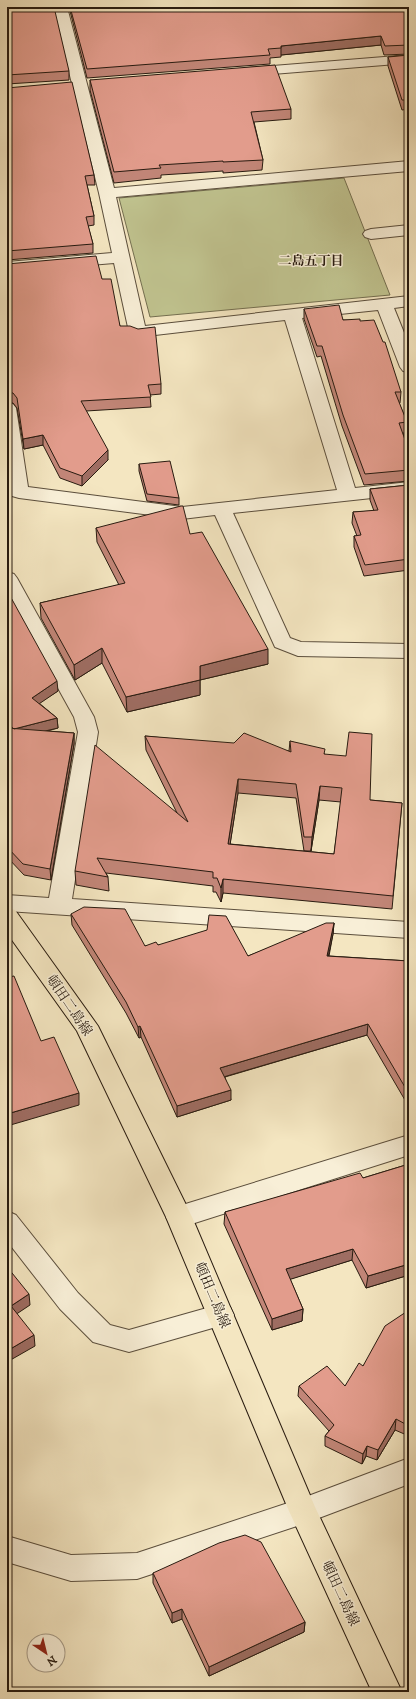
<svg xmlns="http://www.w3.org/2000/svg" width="416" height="1699" font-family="'IM FELL DW Pica','Noto Serif JP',serif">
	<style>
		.green { fill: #c0c38f; stroke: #746f50 }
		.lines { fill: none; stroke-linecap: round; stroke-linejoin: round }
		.minor-casing { stroke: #5b4e3c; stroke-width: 2 }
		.major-casing { stroke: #281b10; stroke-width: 2 }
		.minor { fill: #f8efd7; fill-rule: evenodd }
		.major { fill: #f4e6c1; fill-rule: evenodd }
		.wall { fill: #c28678; stroke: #281b10; fill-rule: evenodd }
		.shaded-wall { fill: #9e6d62; stroke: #281b10 }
		.building { fill: #e29c8c; stroke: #281b10; fill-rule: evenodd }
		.labels { text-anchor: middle; stroke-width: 3; stroke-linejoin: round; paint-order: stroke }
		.far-neighbourhood-label { font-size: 13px; font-weight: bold; fill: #281b10; stroke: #f8efd7 }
		.street-label { font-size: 14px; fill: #281b10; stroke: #f8efd7 }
	</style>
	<rect width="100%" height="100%" fill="#f4e6c1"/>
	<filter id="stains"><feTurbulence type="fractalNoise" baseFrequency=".005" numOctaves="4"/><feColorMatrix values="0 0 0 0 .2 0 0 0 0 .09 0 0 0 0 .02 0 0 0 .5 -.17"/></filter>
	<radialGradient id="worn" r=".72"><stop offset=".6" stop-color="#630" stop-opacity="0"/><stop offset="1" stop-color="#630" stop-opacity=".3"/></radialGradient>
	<path class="green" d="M344 178 390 295 150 317 119 198Z"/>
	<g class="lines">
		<g class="minor-casing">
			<path id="minor" d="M53 7H67L114 188 409 161V171L116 197 145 326 409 296V306L394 308 409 345V372L403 371 400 367 378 310 302 318 355 488 409 482V494L233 513 290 638 301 642 409 644V658L298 656 275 647 215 515 182 519 19 498 12 496C3 481 7 423 7 403L13 404 16 408 28 487 182 507 337 490 285 320 138 337 132 336 129 332 114 263 7 272V262L112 253 99 193Z
				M409 55V63L247 76 242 75 240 72 242 69 247 68Z
				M409 225V235L371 239 365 237 363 234 365 231 371 229Z
				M7 572 14 574 17 578 94 717 98 732 72 899 409 922V938L7 911V895L49 898 78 732 74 717 7 596Z
				M409 1135V1155L179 1228 170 1224 166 1217 170 1210 179 1206Z
				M7 1211 16 1215 78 1293 110 1325 129 1330 221 1304 230 1307 234 1315 230 1323 129 1352 93 1342 60 1309 7 1241Z
				M409 1458V1484L303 1524 137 1579 71 1581 7 1562V1536L71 1555 137 1553 303 1498Z"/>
		</g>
		<g class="major-casing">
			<path id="major" d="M7 908 15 910 98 1026 192 1217 315 1507 402 1692H372L289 1511 166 1217 77 1031 7 933Z"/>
		</g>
		<use href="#minor" class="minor"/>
		<use href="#major" class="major"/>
	</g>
	<path class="wall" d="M7 7 69 71V80L7 84Z
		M69 7H409V54L384 55 381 45 281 55V57L270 58V64L87 78Z
		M409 55V109L402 110 388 66V57Z
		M90 80 291 109V119L254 122 263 160 262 170 223 173V171L161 175V178L114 183 90 90Z
		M7 88 94 175 95 185H87L94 216V225L88 226 93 244V253L7 260Z
		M7 264 102 279 120 326 161 384V394L150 395 151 407 86 411 108 460 82 486 60 478 43 445 24 449 17 408 13 403 7 402Z
		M304 309 343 320 360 321 401 392 400 403H399L407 422 406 433H403L409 451V481L364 485 342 426 321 356 317 357 304 319Z
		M139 464 179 498V505L147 501 139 471Z
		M409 485V570L364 576 354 547V536H357L352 523 353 512 374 511 370 500V489Z
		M96 528 190 534 268 664 200 680V695L127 712 102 663 75 680 41 618 40 603 119 585 97 542Z
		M7 593 58 691 39 703 57 718 58 728 47 731 74 733V744L51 880 24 875 7 857Z
		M145 736 289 751 290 741 325 754 370 800 402 803 392 909 223 893 221 902 216 892H213V886L106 873 108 877 109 891 76 885 75 871 177 813 146 750ZM238 793 296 798 304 851H311L319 800 341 802 334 854 230 844Z
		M71 914 145 946 158 945 248 956 334 923 333 934 329 956 409 961V1107L367 1035 225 1077 231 1100 177 1117 141 1037 139 1038 126 1013 72 925Z
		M409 1164V1275L366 1288 352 1260 290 1279 303 1309 302 1321 272 1330 224 1224 225 1212 363 1178Z
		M409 1310V1436L395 1430 377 1460 366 1456 362 1464 325 1446V1436L329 1431 298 1396 299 1386H345L363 1366Z
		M153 1573 305 1622 304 1632 209 1676 182 1619 172 1623 153 1583Z"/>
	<path class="shaded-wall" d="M381 36V45L281 55V46Z
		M43 435V445L24 449 23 439Z
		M108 450V460L82 486V476Z
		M102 648V663L75 680 74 665Z
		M268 649V664L200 680V666Z
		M200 680V695L127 712 126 697Z
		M57 681 58 691 33 708 32 698Z
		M57 718 58 728 15 738 14 729Z
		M74 733V744L51 880 50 869Z
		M238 779V793L228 858V844Z
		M320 786 319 800 311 851 312 837Z
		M223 879V893L221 902V888Z
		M334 923 333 934 326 967 327 956Z
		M368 1024 367 1035 220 1078V1068Z
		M140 1026 141 1037 139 1038 138 1027Z
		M231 1090V1100L177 1117V1106Z
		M79 1093V1105L7 1126V1114Z
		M353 1249 352 1260 285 1281 286 1269Z
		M409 1264V1275L366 1288 368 1276Z
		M29 1294 30 1305 12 1317 11 1306Z
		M303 1309 302 1321 272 1330V1319Z
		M34 1335 35 1346 7 1362V1351Z
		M396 1419 395 1430 377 1460 378 1450Z
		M367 1446 366 1456 362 1464 363 1454Z
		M182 1609V1619L172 1623V1613Z
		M305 1622 304 1632 209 1676V1667Z"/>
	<path class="building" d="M7 7H54L69 71 7 75Z
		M70 7H409V45L385 46 381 36 281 46V48L268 49 270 55 87 69Z
		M409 55V100H402L388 57Z
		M275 65 291 109 251 112 263 160 223 162V161L159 165 161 168 114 172 90 80Z
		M72 82 94 175 85 176 94 216 86 217 93 244 7 251V88Z
		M96 256 102 279H111L120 326H130L138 329 155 327 161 384 148 385 151 397 81 401 108 450 82 476 60 468 43 435 23 439 17 398 13 393 7 392V264Z
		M339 305 343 320 360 319V321L374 320 383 342H385L401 392H395L407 422 399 423 409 451V470L365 474 343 415 322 346H317L304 309Z
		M170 461 179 498 147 494 139 464Z
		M409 485V559L365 565 354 536 361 535 353 512 378 510 370 489Z
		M181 506H183L190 534 202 532 268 649 200 666V680L126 697 102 648 74 665 40 603 125 583 96 528Z
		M7 593 9 594 57 681 32 698 57 718 14 729 7 723Z
		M7 728 74 733 50 869 23 864 7 847Z
		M349 732 372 734 370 800 402 803 393 896 223 879 221 888 217 878H213V872L97 858 108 877 75 871 95 745 188 822 145 736 234 743 244 733 291 752 290 741 325 749 324 754 346 756ZM238 779 296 784 304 837H312L320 786 342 788 334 854 228 844Z
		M84 907 125 909 145 946 156 942 158 945 207 930 209 915 226 916 248 956 326 923H334L327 956 409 961V1094L368 1024 220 1068 231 1090 177 1106 140 1026 138 1027 126 1002 71 914Z
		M7 973 9 977 14 976 41 1041 54 1037 79 1093 7 1114Z
		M409 1164V1264L368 1276 353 1249 286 1269 303 1309 272 1319 225 1212 360 1173 363 1178Z
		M8 1268 29 1294 11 1306 34 1335 7 1351V1269Z
		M409 1310V1426L396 1419 378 1450 367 1446 363 1454 325 1436 334 1425 299 1386 327 1366 345 1386 359 1363 363 1366 385 1326Z
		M245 1535 261 1542 305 1622 209 1667 182 1609 172 1613 153 1573 219 1543Z"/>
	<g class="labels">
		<g class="far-neighbourhood-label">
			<text x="311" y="265">二島五丁目</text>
		</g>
		<g class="street-label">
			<text transform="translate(70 1005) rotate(56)" y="5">頓田二島線</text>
			<text transform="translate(213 1295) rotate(67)" y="5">頓田二島線</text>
			<text transform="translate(341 1593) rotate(65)" y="5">頓田二島線</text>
		</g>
	</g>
	<rect width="416" height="1699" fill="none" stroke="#f4e6c1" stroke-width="24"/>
	<rect x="8" y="8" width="400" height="1683" fill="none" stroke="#281b10" stroke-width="2"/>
	<rect x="12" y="12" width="392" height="1675" fill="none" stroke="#281b10"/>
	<g transform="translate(46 1653) rotate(145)"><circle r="19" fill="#f8efd7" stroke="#a59a87"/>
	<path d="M0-3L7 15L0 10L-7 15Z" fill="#8f2418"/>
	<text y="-6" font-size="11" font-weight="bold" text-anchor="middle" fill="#281b10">N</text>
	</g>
	<rect width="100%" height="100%" filter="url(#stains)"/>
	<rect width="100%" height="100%" fill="url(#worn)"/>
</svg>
